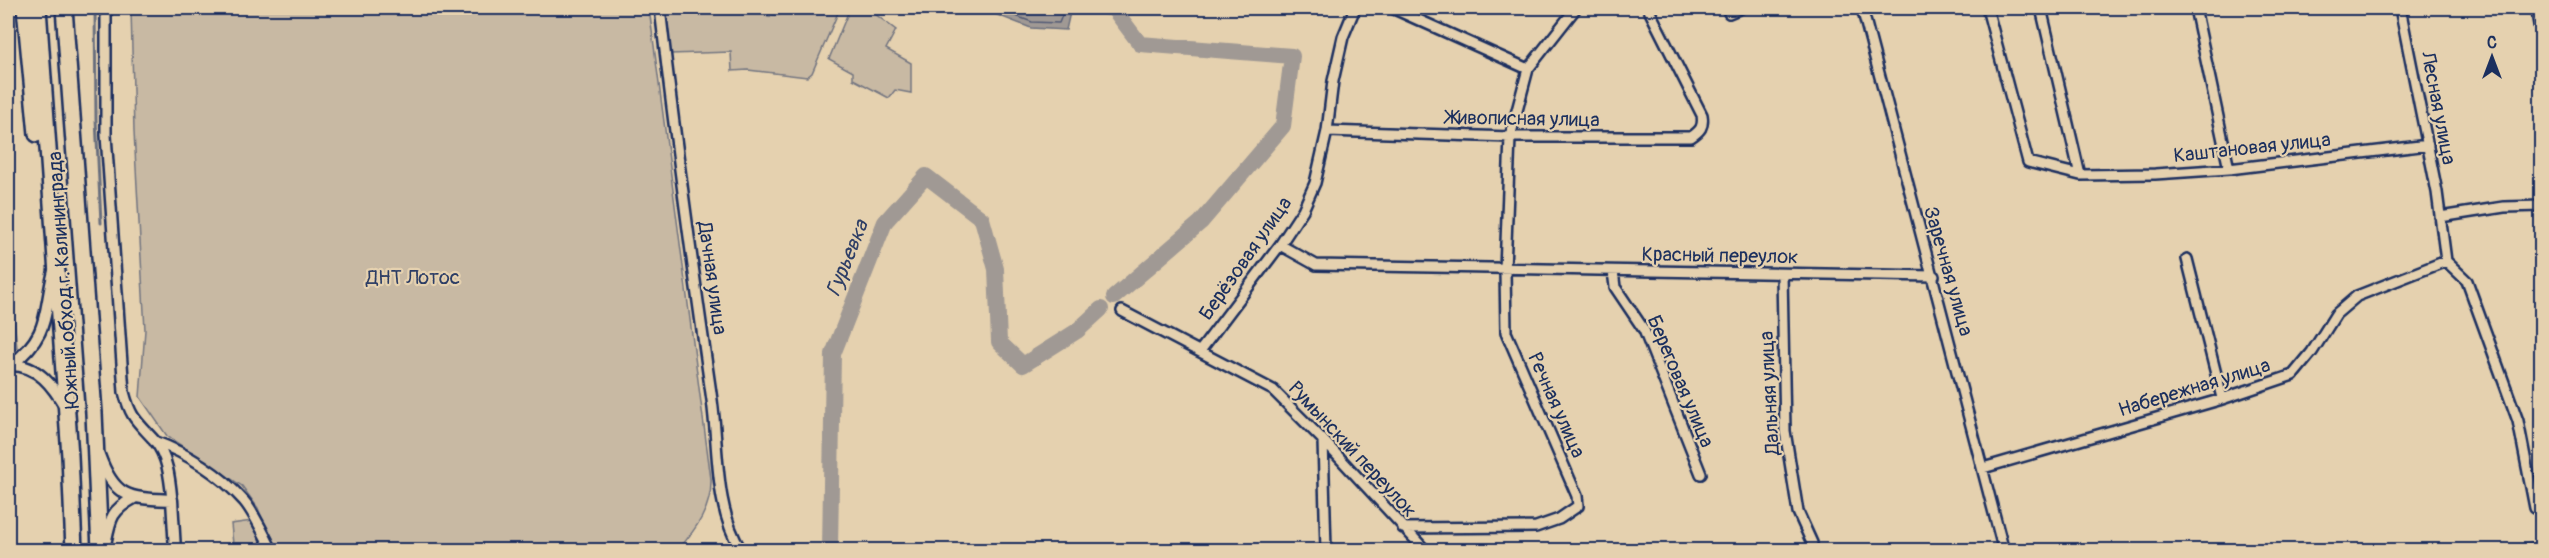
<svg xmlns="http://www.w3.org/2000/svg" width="2549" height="558" font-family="Pangolin,sans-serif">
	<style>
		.green { fill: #c8b9a3; stroke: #727480; stroke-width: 1.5 }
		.water { fill: #a09994; stroke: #6b6f7e; stroke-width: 1.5 }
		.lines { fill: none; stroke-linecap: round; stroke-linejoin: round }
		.shore { stroke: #505974; stroke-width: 1.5 }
		.stream { stroke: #6b6f7e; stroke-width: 3 }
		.canal { stroke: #a09994; stroke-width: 10 }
		.river { stroke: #a09994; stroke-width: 16 }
		.minor-casing { stroke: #1b2f5e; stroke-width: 14 }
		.tertiary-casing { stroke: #1b2f5e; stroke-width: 15 }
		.trunk-casing { stroke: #1b2f5e; stroke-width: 20 }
		.minor { stroke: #e5d1af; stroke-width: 9 }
		.tertiary { stroke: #e5d1af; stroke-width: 10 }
		.trunk { stroke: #e5d1af; stroke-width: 15 }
		.labels { text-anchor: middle; stroke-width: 4.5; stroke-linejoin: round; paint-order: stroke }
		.street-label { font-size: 20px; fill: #1b2f5e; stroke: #e5d1af }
		.park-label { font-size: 20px; fill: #2c3d65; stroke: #e5d1af }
		.water-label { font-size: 21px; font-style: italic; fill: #2f3f66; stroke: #e5d1af }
	</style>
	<rect width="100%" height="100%" fill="#e5d1af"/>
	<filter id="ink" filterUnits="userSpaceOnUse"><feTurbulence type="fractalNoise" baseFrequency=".0167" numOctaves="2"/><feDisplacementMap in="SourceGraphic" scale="12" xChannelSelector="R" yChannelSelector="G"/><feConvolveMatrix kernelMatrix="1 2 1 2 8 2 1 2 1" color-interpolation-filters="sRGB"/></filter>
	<g filter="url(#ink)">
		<path class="green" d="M131 8H649L711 479C712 508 696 529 678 550H274L258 508 242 486 167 436 140 397 145 330 134 132Z
			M664 8H789L768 12V17L810 8H840L812 73 807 77 748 70 732 71 731 52 670 54Z
			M850 8H867L896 30 886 49 911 63V93L895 90 889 98 853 79V72L829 59Z
			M8 257 17 348 8 354Z
			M252 521 257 531 262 550H246L245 546 233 544 231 524Z"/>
		<path class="water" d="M987 8H1071L1066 30 1031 28 987 11Z
			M2541 541V550H2496Z"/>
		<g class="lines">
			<path class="shore" d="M994 8 1032 22 1059 23 1065 8"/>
			<path class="stream" d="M95 8 96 119 101 223"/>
			<path class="canal" d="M1096 8 1117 13"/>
			<path class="river" d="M1113 8 1140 44 1292 56 1283 126 1201 222 1114 297
				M830 550 833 354 885 222 926 176 982 219 996 269 999 342 1023 365 1077 331 1101 309"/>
			<g class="minor-casing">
				<path id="minor" d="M106 8V135L124 392C131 419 137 421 154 440 168 456 170 480 172 500
					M660 8C675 139 693 269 712 400 719 449 714 507 741 550
					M1392 8 1528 69
					M1862 8 2002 544
					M1987 8 2028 162 2080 175 2155 174 2229 169 2428 145
					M2041 8 2080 175
					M2195 8 2229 169
					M2536 8 2542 41
					M1729 13 1741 8
					M1327 131 1510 137H1691C1700 131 1704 127 1702 115L1648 8
					M2440 217 2504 207 2542 206
					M1280 245 1316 265 1934 276
					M2187 259 2222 398
					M2446 261 2467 281 2518 421 2535 508
					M1613 271 1615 287 1644 330 1701 474
					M1782 274 1785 431 1798 512 1812 543
					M1122 311 1273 390 1323 440 1425 550
					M1200 351 1280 245 1303 210 1315 183 1327 131 1333 81 1343 37 1355 8
					M1323 440 1326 550
					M154 441C187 453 220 474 244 501 255 514 264 535 272 550
					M1983 468 2219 400 2293 375 2312 352 2336 314 2357 296 2446 261 2437 192 2400 8
					M1403 528 1536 527 1559 519 1578 506 1577 496 1506 332 1505 270 1510 137 1528 69 1576 8"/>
			</g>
			<g class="tertiary-casing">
				<path id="tertiary" d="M11 365C51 334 43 314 54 271
					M11 365C38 365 53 386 66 408
					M99 455C115 499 129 498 172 500L175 550
					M105 545C110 520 110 511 134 498"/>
			</g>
			<g class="trunk-casing">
				<path id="trunk" d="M25 8 37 134
					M38 8 70 456 74 550
					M64 8 94 413 100 550"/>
			</g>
			<use href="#minor" class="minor"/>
			<use href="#tertiary" class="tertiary"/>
			<use href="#trunk" class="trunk"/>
		</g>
	</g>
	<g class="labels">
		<g class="street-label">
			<text transform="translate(2439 108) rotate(79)" y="7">Лесная улица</text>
			<text transform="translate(1523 118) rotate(1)" y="7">Живописная улица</text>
			<text transform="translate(2252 147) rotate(-6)" y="7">Каштановая улица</text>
			<text transform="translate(1720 255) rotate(1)" y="7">Красный переулок</text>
			<text transform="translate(1245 258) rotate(-55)" y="7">Берёзовая улица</text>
			<text transform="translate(1949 271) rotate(74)" y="7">Заречная улица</text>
			<text transform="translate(713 278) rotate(82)" y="7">Дачная улица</text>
			<text transform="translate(63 280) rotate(-94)" y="7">Южный обход г. Калининграда</text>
			<text transform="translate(1681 381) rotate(67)" y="7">Береговая улица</text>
			<text transform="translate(2194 387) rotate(-17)" y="7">Набережная улица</text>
			<text transform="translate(1769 393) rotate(-93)" y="7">Дальняя улица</text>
			<text transform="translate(1557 405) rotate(66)" y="7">Речная улица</text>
			<text transform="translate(1353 449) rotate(47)" y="7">Румынский переулок</text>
		</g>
		<g class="park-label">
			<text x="413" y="284">ДНТ Лотос</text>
		</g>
		<g class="water-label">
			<text transform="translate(847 258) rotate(-68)" y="7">Гурьевка</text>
		</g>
	</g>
	<rect width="2549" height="558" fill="none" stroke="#e5d1af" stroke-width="30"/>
	<rect x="15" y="15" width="2519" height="528" fill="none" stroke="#1b2f5e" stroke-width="2" filter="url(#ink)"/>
	<g transform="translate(2492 57)" stroke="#e5d1af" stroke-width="4.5" paint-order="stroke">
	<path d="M0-4.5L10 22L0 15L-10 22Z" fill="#1b2f5e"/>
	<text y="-9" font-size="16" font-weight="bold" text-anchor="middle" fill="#1b2f5e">С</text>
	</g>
</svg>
